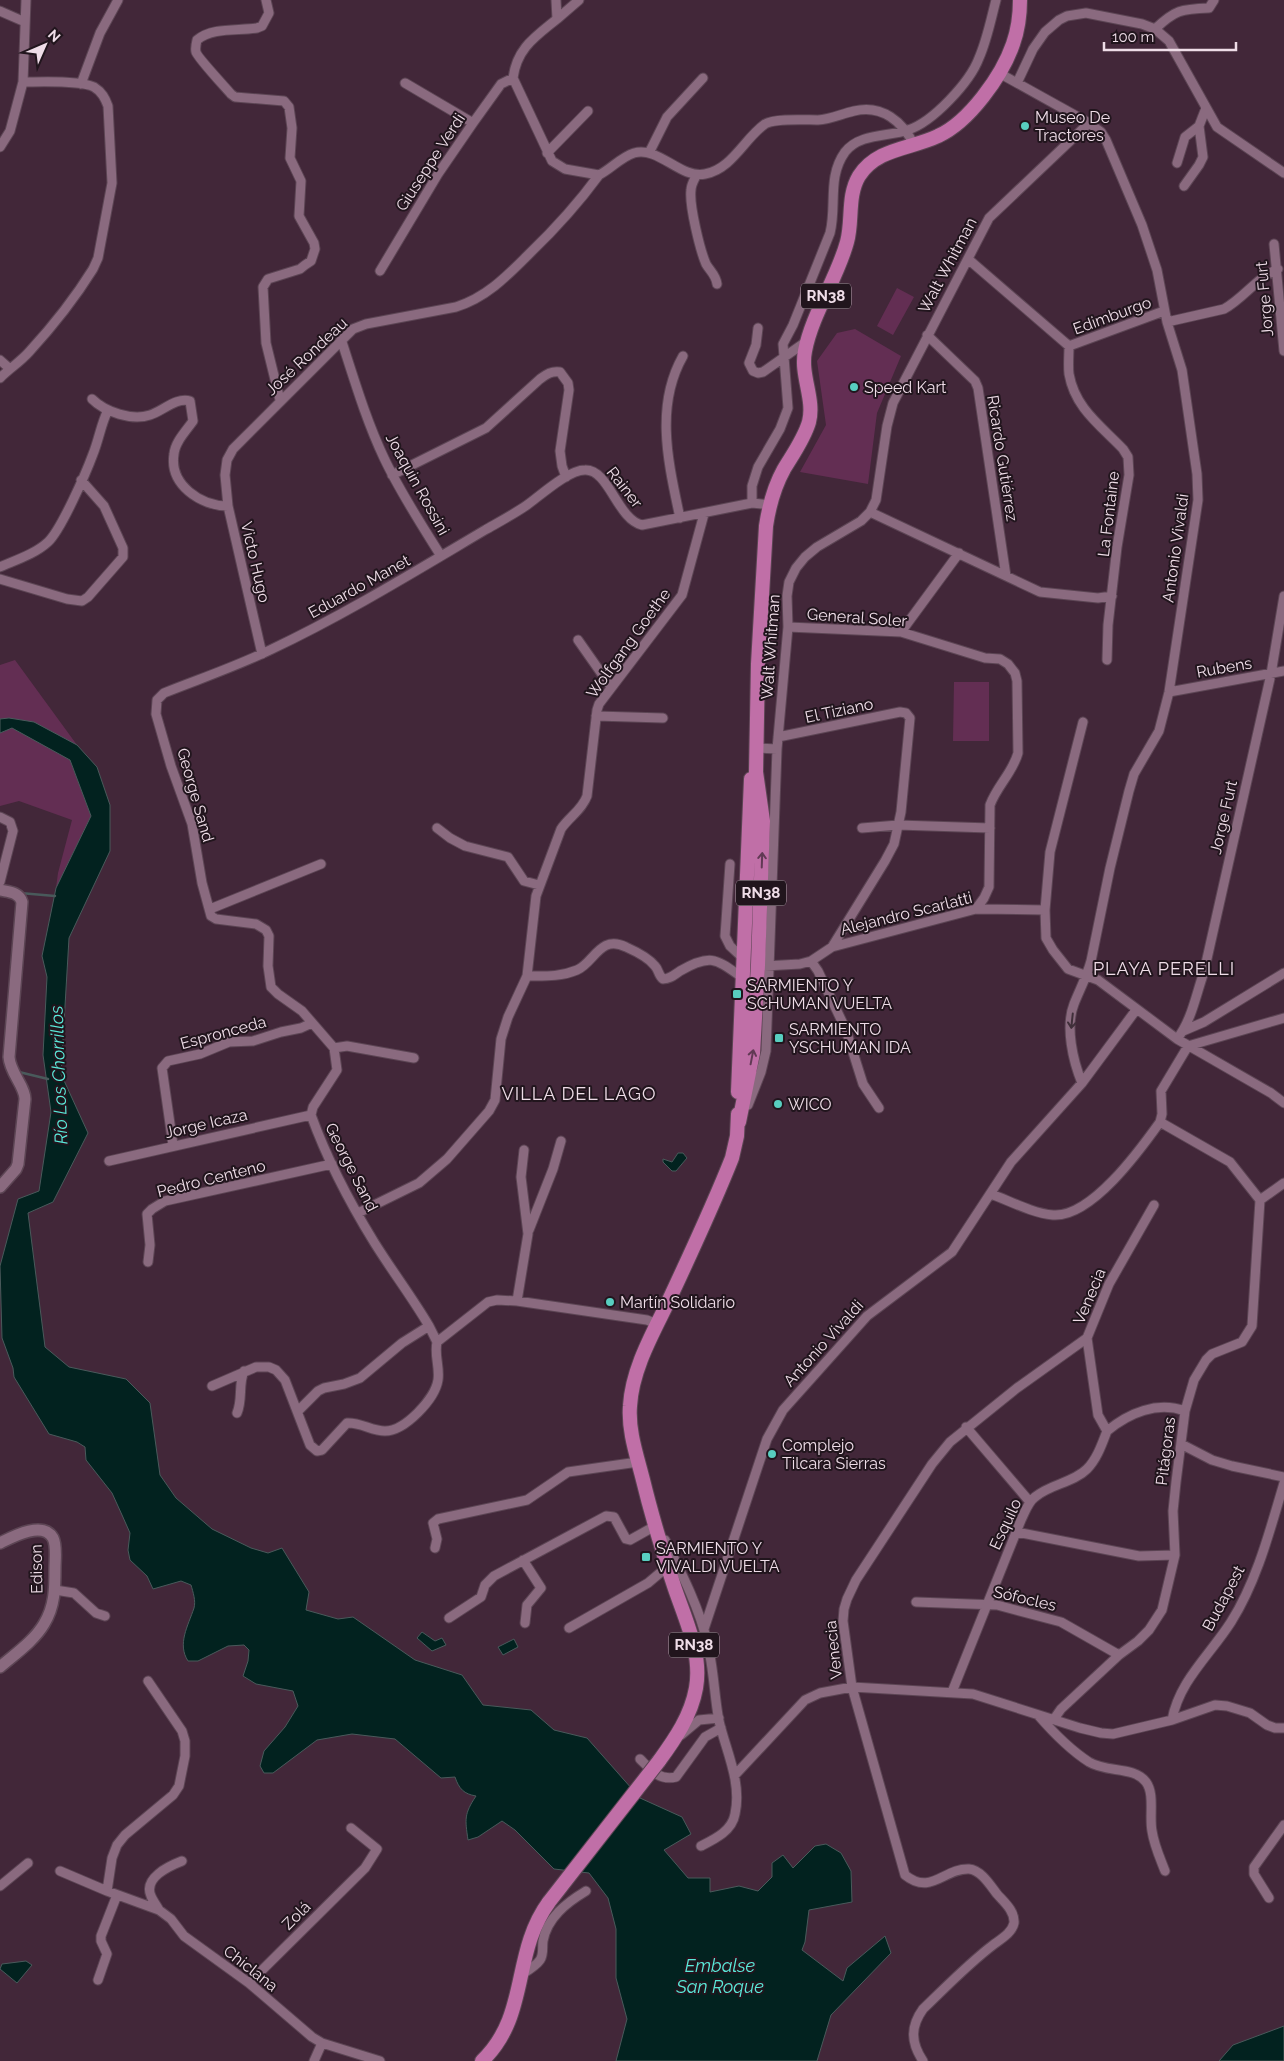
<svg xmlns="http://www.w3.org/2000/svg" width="1284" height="2061" font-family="Raleway,sans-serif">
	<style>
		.green { fill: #632e53 }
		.water { fill: #02221f; stroke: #495a5b }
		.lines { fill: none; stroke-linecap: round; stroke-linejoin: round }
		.stream { stroke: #495a5b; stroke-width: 2.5 }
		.minor-casing { stroke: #5c4554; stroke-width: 11 }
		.tertiary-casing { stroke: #5c4554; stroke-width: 14 }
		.primary-casing { stroke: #5c4554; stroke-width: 16 }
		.minor { stroke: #8a6a7f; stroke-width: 9 }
		.tertiary { stroke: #8a6a7f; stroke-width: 11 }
		.primary { stroke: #c06fa7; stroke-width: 14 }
		.primary-bridge-casing { stroke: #5c4554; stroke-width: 16; stroke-linecap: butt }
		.primary-bridge { stroke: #c06fa7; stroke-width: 14 }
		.oneway { stroke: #613954 }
		.oneway2 { stroke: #402f3a }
		.poi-dot { fill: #58cec0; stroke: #21151d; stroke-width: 2 }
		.labels { text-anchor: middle; stroke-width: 4; stroke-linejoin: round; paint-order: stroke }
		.shield { fill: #21151d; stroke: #b1a1ab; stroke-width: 1 }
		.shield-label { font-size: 15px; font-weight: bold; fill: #efdde8 }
		.poi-label { font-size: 16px; fill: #efdde8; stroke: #21151d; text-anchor: start }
		.street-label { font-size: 16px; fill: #efdde8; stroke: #21151d }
		.neighbourhood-label { font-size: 18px; letter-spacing: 1px; fill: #efdde8; stroke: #21151d }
		.water-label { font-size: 18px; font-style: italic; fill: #5aeada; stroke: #21151d }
	</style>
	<rect width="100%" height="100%" fill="#422739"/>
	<path class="green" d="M897 288 914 297 893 335 877 326Z
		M855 329 901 356 877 413 868 484 800 472 826 425 817 361 837 333Z
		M15 660 77 745 70 760 91 816 56 888 58 873 72 820 19 801 0 806V665Z
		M954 682H989V741H953Z"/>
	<path class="water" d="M9 718 34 722 77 745 97 767 110 805V851L69 938 61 1074 88 1133 53 1202 28 1213 45 1347 69 1367 126 1379 150 1403 160 1475 176 1498 212 1529 251 1548 268 1553 282 1548 309 1592 306 1610 338 1619 353 1617 415 1660 462 1675 483 1705 531 1710 554 1730 587 1738 640 1798 682 1817 691 1834 664 1850 688 1878H710V1892L739 1886 758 1891 772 1877V1863L783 1855 793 1868 815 1846 826 1844 841 1853 851 1871 852 1902 809 1910 805 1942 802 1950 843 1981 847 1968 885 1936 891 1953 831 2015 817 2061H616L627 2019 616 1978V1929L608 1898 589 1873 554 1869 515 1830 502 1821 478 1837 468 1840C465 1819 464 1814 476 1796 464 1794 459 1789 455 1777L441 1778 395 1739 352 1734 317 1740 273 1773H264L260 1766 264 1751 285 1727 298 1706 293 1691 256 1684 243 1676 248 1661 249 1650 244 1645 228 1646 198 1661H188C177 1644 188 1626 194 1608 196 1601 193 1592 191 1585L181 1581 153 1589 147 1576 130 1560 128 1550 130 1533 122 1515 112 1493 86 1460 85 1447 77 1442 49 1434 14 1377 13 1368 2 1338 0 1266 18 1199 39 1191 51 1112 43 1055 47 977 42 956 56 888 91 816 70 760 12 728 0 733V719Z
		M678 1153H683L687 1158 676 1171H672L663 1162V1159L672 1162Z
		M422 1632 435 1641 442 1638 446 1645 432 1651 417 1638Z
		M514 1639 518 1647 503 1655 498 1647Z
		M26 1961 32 1965 17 1983 0 1969 2 1964Z
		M1284 2026V2061H1219L1233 2045Z"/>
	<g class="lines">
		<path class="stream" d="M20 893 55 896
			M19 1072 48 1079"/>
		<g class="minor-casing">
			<path id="minor" d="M266 0 269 13 262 26 257 28C238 31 212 27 197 40 196 44 195 48 196 52 197 57 225 87 231 94L235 97 284 101 289 107 292 128 290 158 301 181 299 216 314 243 315 249 311 261 305 265 300 269 268 279 263 287 266 343 280 400
				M556 0 557 19C535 37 517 48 513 78L552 161 565 169 599 175C611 169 621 157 634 153 659 146 680 179 705 174 732 169 744 139 765 124 775 118 805 120 818 120 831 119 841 114 854 111 882 104 903 122 914 145
				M0 11 25 22
				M557 19 579 0
				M1155 29C1175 10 1181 9 1209 8L1214 0
				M999 73 1089 123 1101 132 1106 140 1142 225 1157 270 1167 322 1182 370 1197 474 1198 500 1169 692 1159 731 1134 774 1129 791 1110 868 1091 961C1087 976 1080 989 1074 1004 1065 1027 1073 1061 1082 1083
				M405 83 473 123
				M1017 83 1033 49 1045 32 1059 20 1067 16 1086 13 1142 24 1155 29 1169 41 1217 127 1284 173
				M81 84 100 33 118 0
				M0 147 10 131 23 82 26 0
				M547 153 588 111
				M649 153 667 117 703 78
				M1177 163 1185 137 1199 126 1206 108
				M696 176C694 180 691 185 691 190 689 205 700 250 706 264 710 271 716 275 717 284
				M1184 186 1199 165 1203 157 1199 126
				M1274 244 1284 351
				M968 259 1069 346C1069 355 1068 365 1069 374 1075 408 1100 425 1123 449L1128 457 1129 475 1117 547 1108 625 1107 660
				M380 271 438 174 473 123 501 84 513 78
				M806 290 828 292
				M1167 322 1224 309C1244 298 1256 278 1278 269
				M758 328 756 345 749 363 753 371 758 373 763 372 807 341
				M927 335 975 381 978 388 1006 576
				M341 339C354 379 366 420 384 458 400 492 421 524 441 556
				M1069 346 1164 311
				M0 360 9 368
				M0 378C9 369 20 362 29 352 52 327 75 298 93 269L98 258 112 183 108 106C105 98 102 92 94 87 80 80 40 82 23 82
				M92 399C105 412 132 421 150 415 163 411 176 397 190 401L193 421C186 431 175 442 174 454 169 485 201 506 228 506
				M392 475 486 428 540 379C547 374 551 371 560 372L568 383 569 390 560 451 562 466 566 477
				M752 503V486L758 467 780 429 788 408 783 344 793 325 830 233C837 206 827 177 845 152 860 133 888 137 908 130 933 122 970 82 979 58 987 40 991 19 996 0
				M870 512 1040 592 1098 598 1112 596
				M680 518C669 465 654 407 683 356
				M0 567C16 560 35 554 48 542 61 530 86 473 93 454 99 439 101 424 108 410
				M0 579 67 599 82 601 88 597 123 557V548L104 506 81 480
				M788 627 901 632 985 658 1000 659 1008 664 1015 673 1017 681 1018 753C1013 772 997 786 990 805L989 887 984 898 976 909
				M901 632 959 553
				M578 640 611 687
				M262 654 228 506 225 475 227 460 233 449 353 329 366 324 456 307C487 297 507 276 530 253 556 228 577 205 599 175
				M1169 692 1284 671
				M596 716 663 718
				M1083 722 1050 852 1045 910 1046 938 1053 950 1068 969 1098 980 1177 1039 1271 1093 1284 1103
				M778 737 900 712 906 713 910 718 901 812 894 844 885 861 832 947
				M757 748 777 749
				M0 817 10 822 13 831 0 882
				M437 828 450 838 465 846 508 857 524 881 539 885
				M862 828 898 825 990 828
				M730 864 725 936 730 946 744 959
				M210 909 321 864
				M811 961 818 971 846 1030 863 1084 879 1108
				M765 966 800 964 811 961 832 947 976 909 1045 910
				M527 976C545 976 560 977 577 970 594 963 600 934 626 947 635 951 649 958 655 966 659 970 658 975 663 979 670 979 674 975 680 971 711 953 716 959 743 978
				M1183 1031 1204 1022 1284 973
				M1177 1039C1192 1020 1196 994 1204 972L1271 674 1284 596
				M334 1048 347 1046 414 1058
				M748 1105 761 1072 766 1051 777 749 788 627 787 596 789 582 796 568 805 557 817 547 861 521 870 512 876 500 887 426 893 403 989 218 1089 123
				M1160 1122 1230 1162 1260 1200
				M173 1145 162 1068 168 1061 200 1054 229 1042 253 1041 281 1032 301 1028 312 1023
				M109 1161 311 1115
				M991 1194C1010 1201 1032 1213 1053 1215 1091 1218 1140 1150 1160 1122L1162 1114 1161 1091 1188 1046 1284 1018
				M358 1213 419 1183 447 1159 489 1111 495 1100 501 1039 508 1017 527 976 536 896 561 829C569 817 582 810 587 796L597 710 599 704 682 595 704 514
				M529 1230 553 1169 561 1141
				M148 1262 150 1245 147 1214 152 1209 165 1201 332 1164
				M517 1301 528 1234 521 1177 524 1150
				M429 1326C412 1297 392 1271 374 1242 350 1203 327 1159 311 1115L313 1107 337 1070 334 1048 302 1011 278 994 271 987 268 966 269 936 266 930 256 924 216 919 211 916 202 883 192 824 171 766 156 714 157 700 164 693C199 679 235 667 270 650 344 615 414 572 485 530 499 522 514 514 527 505 541 495 568 470 585 470 609 469 617 519 642 525L752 503 770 505
				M437 1342 488 1302 497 1300 517 1301 647 1320 657 1324
				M212 1386 256 1367H269L276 1370 285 1380 310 1445 317 1451 322 1450 347 1423C360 1422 372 1431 385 1431 405 1431 435 1399 438 1380 440 1367 434 1355 437 1342
				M298 1411 318 1391 324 1388 344 1384 360 1378 402 1343 429 1326 437 1342
				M237 1413C243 1399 238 1385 244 1371
				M966 1427 1030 1502
				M1107 1431C1129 1413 1157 1401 1185 1411
				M1181 1444 1212 1460 1232 1466 1284 1477
				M1016 1532 1139 1556 1175 1555
				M665 1540C680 1570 700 1609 707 1642 714 1668 714 1695 719 1721 726 1751 742 1782 735 1814 732 1831 715 1839 701 1846
				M435 1548 437 1539 433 1523 438 1519 527 1500 568 1472 638 1462
				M523 1560 541 1588 527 1605 525 1623
				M55 1590 74 1593 96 1613 105 1616
				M916 1602 997 1605 1061 1622 1119 1655
				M449 1618 481 1597 485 1585 494 1576 606 1516 614 1517 626 1539 630 1540 655 1526
				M569 1628 648 1583 667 1567
				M704 1629 767 1439 783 1410 867 1316 952 1252 1011 1162 1082 1083 1136 1010
				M952 1692 1021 1520C1025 1512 1028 1502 1035 1497 1050 1484 1073 1483 1087 1469 1097 1459 1102 1444 1107 1431L1098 1415 1087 1338
				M1038 1715C1051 1730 1072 1751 1089 1762 1107 1773 1134 1766 1146 1782 1155 1794 1149 1816 1152 1831 1154 1845 1160 1858 1165 1871
				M1054 1719 1061 1709 1119 1655 1138 1641 1149 1630 1162 1610 1175 1555 1173 1511 1176 1482 1185 1411 1194 1380 1206 1360 1212 1354 1242 1342 1252 1326 1260 1200 1284 1183
				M1172 1720C1179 1681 1210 1655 1231 1622 1257 1581 1270 1530 1284 1483
				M681 1735 699 1720 719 1718
				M640 1759C651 1770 659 1781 676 1777L705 1737 721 1728
				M735 1775 805 1700 820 1693 852 1687 973 1694 1080 1728 1101 1733 1113 1734 1172 1720 1215 1705 1227 1706 1250 1713 1267 1725 1275 1728H1284
				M60 1871 107 1891 159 1910 171 1919 184 1936 249 1983 312 2037 322 2043 380 2061
				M0 1886 28 1863
				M107 1891 112 1858 117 1845 125 1835 173 1795 179 1786 185 1756V1741L182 1731 148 1681
				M1269 1898 1254 1874V1867L1284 1825
				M159 1910C157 1906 153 1901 151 1896 143 1878 169 1866 182 1861
				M521 1975C527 1971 536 1966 540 1960 544 1954 542 1948 543 1941 547 1918 566 1903 586 1891
				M98 1980 107 1954 101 1941V1936L117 1895
				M249 1983 365 1868 377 1849 351 1828
				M314 2061 322 2043
				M923 2061C911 2043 910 2027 923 2009 946 1987 968 1964 993 1945 1001 1939 1012 1933 1014 1923 1015 1911 1004 1902 997 1894 990 1885 981 1870 969 1869 944 1868 931 1896 905 1875L852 1687 843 1621 844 1609 847 1599 856 1580 932 1464 950 1442 1017 1388 1087 1338 1109 1284 1154 1205"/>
		</g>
		<g class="tertiary-casing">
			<path id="tertiary" d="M0 890C9 892 19 892 22 902L9 1057C10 1073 25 1086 25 1099L18 1164 16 1169 0 1187
				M0 1543C12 1537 43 1520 53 1538 57 1546 55 1559 55 1568 55 1588 55 1606 44 1624 34 1641 15 1654 0 1667"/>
		</g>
		<g class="primary-casing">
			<path id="primary" d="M738 1092 751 779
				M739 1122 753 1053 758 965 763 821 756 772 758 664 766 526C769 506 774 487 784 469 793 454 804 439 809 422 815 399 800 375 805 351 812 314 837 279 847 242 853 221 847 196 859 176 877 148 911 149 938 136 969 122 1002 76 1013 44 1018 30 1020 15 1020 0
				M659 1761C675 1739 691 1716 696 1688 702 1654 686 1621 675 1589 663 1553 652 1517 643 1480 637 1456 628 1431 630 1406 632 1369 653 1333 669 1300 691 1253 713 1206 732 1158L737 1136 738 1114
				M482 2061C530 2015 511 1954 549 1902"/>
		</g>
		<use href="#minor" class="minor"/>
		<use href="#tertiary" class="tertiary"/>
		<use href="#primary" class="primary"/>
		<g class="primary-bridge-casing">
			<path id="primary-bridge" d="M549 1902 659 1761"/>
		</g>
		<use href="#primary-bridge" class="primary-bridge"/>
	</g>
	<defs><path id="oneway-shaft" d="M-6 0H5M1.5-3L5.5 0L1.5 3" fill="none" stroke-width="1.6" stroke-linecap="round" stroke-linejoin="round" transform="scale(1.25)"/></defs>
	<g class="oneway">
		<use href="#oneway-shaft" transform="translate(762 860) rotate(-88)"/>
		<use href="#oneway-shaft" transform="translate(752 1057) rotate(-79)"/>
	</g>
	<use class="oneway2" href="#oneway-shaft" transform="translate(1072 1021) rotate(96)"/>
	<g class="poi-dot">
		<circle cx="1025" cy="126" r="5"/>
		<circle cx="854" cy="387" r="5"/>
		<rect x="732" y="989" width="10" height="10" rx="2.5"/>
		<rect x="774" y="1033" width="10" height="10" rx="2.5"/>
		<circle cx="778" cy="1104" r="5"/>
		<circle cx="610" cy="1302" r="5"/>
		<circle cx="772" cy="1454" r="5"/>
		<rect x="641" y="1552" width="10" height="10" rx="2.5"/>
	</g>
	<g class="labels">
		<g class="shield">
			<rect x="801" y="283.5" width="50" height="25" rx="4"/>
			<rect x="736" y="880.5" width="50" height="25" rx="4"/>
			<rect x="669" y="1632.5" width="50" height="25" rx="4"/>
		</g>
		<g class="shield-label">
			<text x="826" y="301">RN38</text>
			<text x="761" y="898">RN38</text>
			<text x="694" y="1650">RN38</text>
		</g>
		<g class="poi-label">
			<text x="1035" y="123">Museo De<tspan x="1035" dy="18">Tractores</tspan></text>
			<text x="864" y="393">Speed Kart</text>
			<text x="747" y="991">SARMIENTO Y<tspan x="747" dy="18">SCHUMAN VUELTA</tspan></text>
			<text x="789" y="1035">SARMIENTO<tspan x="789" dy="18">YSCHUMAN IDA</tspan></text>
			<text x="788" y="1110">WICO</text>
			<text x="620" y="1308">Martín Solidario</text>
			<text x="782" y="1451">Complejo<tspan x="782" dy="18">Tilcara Sierras</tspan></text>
			<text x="656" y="1554">SARMIENTO Y<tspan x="656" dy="18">VIVALDI VUELTA</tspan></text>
		</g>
		<g class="street-label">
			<text transform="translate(430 162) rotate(-57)" y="6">Giuseppe Verdi</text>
			<text transform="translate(947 265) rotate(-62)" y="6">Walt Whitman</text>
			<text transform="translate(1264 299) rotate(-95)" y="6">Jorge Furt</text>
			<text transform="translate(1112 315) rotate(-20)" y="6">Edimburgo</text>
			<text transform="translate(306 356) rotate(-43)" y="6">José Rondeau</text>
			<text transform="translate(1003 458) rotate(81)" y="6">Ricardo Gutiérrez</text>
			<text transform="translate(418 484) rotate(61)" y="6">Joaquin Rossini</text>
			<text transform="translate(625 487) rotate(52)" y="6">Rainer</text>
			<text transform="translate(1108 514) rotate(-83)" y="6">La Fontaine</text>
			<text transform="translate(1175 548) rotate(-82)" y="6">Antonio Vivaldi</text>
			<text transform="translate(256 562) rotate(77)" y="6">Victo Hugo</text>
			<text transform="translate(359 586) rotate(-29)" y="6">Eduardo Manet</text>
			<text transform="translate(857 617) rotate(4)" y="6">General Soler</text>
			<text transform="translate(628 643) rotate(-54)" y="6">Wolfgang Goethe</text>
			<text transform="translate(770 647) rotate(-86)" y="6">Walt Whitman</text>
			<text transform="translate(1224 667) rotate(-10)" y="6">Rubens</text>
			<text transform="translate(839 710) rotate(-12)" y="6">El Tiziano</text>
			<text transform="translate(196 795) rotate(74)" y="6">George Sand</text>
			<text transform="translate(1223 817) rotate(-77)" y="6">Jorge Furt</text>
			<text transform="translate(906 913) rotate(-14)" y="6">Alejandro Scarlatti</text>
			<text transform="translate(223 1032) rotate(-15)" y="6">Espronceda</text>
			<text transform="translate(206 1123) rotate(-13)" y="6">Jorge Icaza</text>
			<text transform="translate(352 1167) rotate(63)" y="6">George Sand</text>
			<text transform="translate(211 1178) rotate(-14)" y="6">Pedro Centeno</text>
			<text transform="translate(1089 1296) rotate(-67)" y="6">Venecia</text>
			<text transform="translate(823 1343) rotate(-48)" y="6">Antonio Vivaldi</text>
			<text transform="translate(1165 1451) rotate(-83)" y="6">Pitágoras</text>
			<text transform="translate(1005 1524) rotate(-65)" y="6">Esquilo</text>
			<text transform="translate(36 1569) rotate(-91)" y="6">Edison</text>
			<text transform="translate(1025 1598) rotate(13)" y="6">Sófocles</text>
			<text transform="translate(1223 1598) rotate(-62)" y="6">Budapest</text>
			<text transform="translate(833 1650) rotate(-96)" y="6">Venecia</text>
			<text transform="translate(296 1915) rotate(-45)" y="6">Zolá</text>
			<text transform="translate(251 1968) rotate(38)" y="6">Chiclana</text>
		</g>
		<g class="neighbourhood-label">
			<text x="1164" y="975">PLAYA PERELLI</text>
			<text x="579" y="1100">VILLA DEL LAGO</text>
		</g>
		<g class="water-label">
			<text transform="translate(59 1075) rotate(-92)" y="6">Río Los Chorrillos</text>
			<text x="720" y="1972">Embalse<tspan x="720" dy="21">San Roque</tspan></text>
		</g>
	</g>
	<g transform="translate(45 45) rotate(45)" stroke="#21151d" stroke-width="4" paint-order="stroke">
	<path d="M0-4L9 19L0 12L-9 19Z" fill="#efdde8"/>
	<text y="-8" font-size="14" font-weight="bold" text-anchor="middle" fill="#efdde8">N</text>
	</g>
	<path d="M1104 42v8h132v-8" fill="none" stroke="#efdde8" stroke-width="2.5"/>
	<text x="1112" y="42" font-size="15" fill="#efdde8" stroke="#21151d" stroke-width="4" paint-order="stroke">100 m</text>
</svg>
